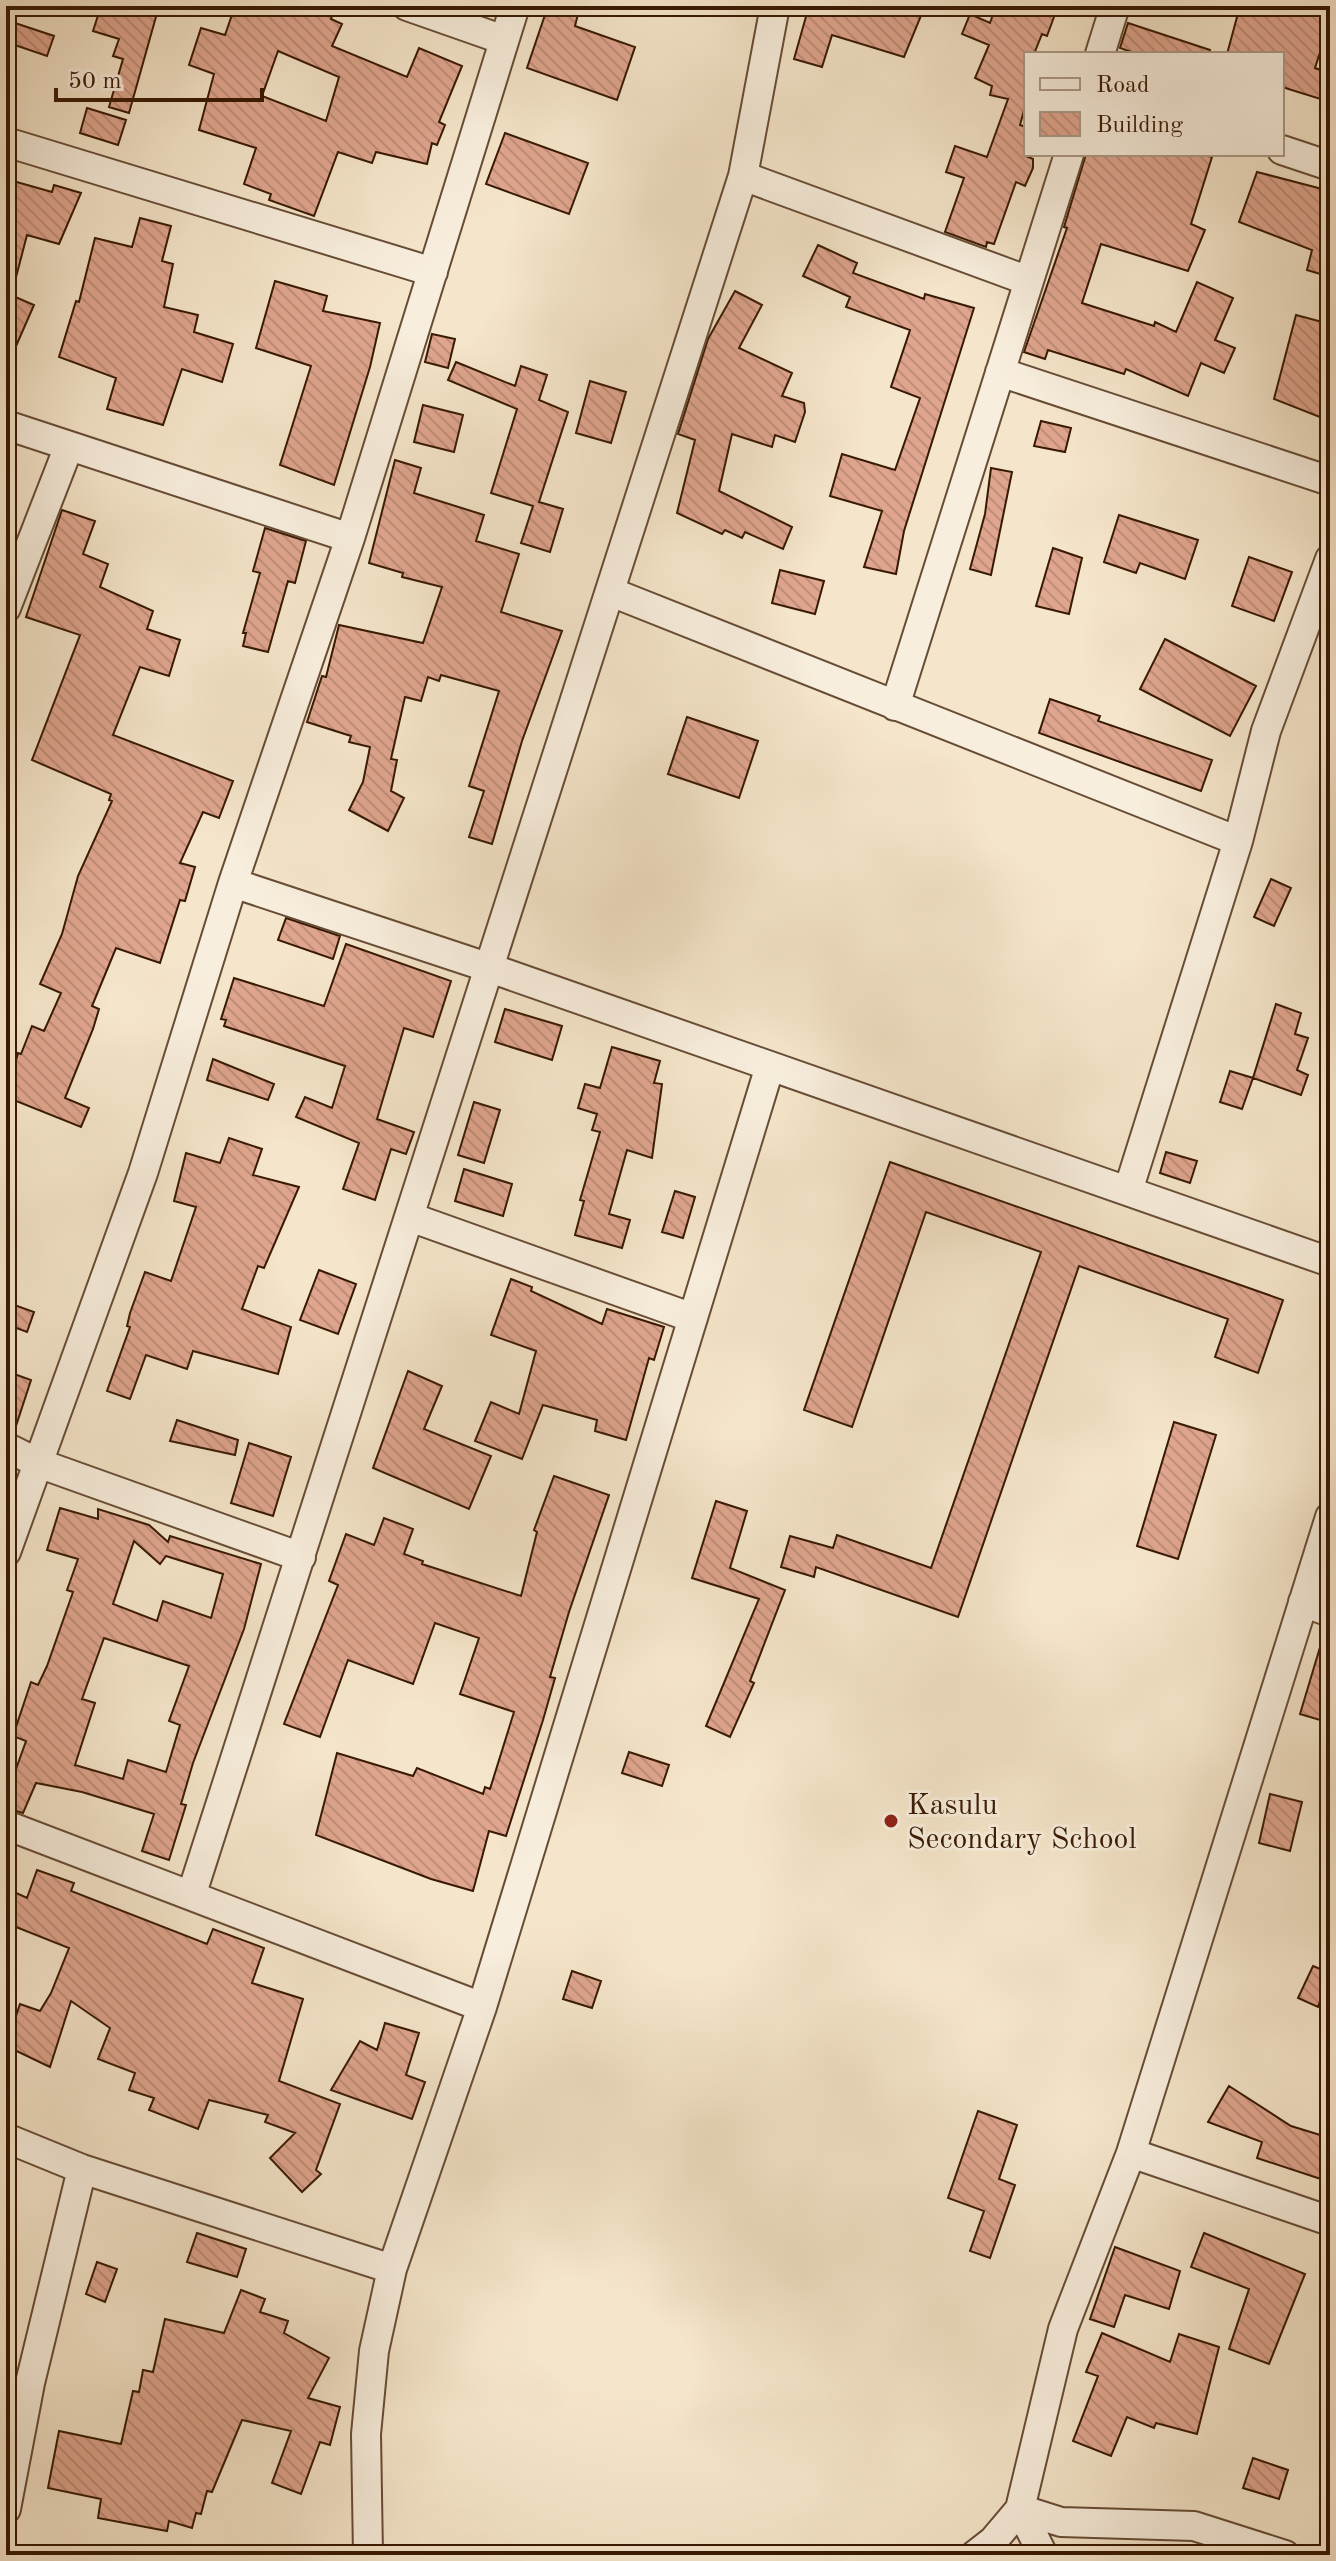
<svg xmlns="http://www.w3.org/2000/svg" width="1336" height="2561" font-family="'Old Standard TT',serif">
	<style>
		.building { fill: url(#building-back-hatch); stroke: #381903; stroke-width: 2; fill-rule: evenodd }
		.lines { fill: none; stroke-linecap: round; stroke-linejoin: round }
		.minor-casing { stroke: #674c35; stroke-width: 32 }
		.minor { stroke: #f8eedd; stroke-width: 28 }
		.poi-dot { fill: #8f2418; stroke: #f8eedd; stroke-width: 3 }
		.labels { text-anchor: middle; stroke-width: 6; stroke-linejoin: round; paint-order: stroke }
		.poi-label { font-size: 30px; fill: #381903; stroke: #f8eedd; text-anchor: start }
	</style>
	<defs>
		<pattern id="building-back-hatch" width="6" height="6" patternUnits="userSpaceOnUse" patternTransform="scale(2)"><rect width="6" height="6" fill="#dfa58e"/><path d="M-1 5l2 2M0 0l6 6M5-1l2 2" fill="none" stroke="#c08d79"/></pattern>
	</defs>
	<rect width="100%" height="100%" fill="#f5e5ca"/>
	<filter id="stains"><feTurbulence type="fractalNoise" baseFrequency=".0025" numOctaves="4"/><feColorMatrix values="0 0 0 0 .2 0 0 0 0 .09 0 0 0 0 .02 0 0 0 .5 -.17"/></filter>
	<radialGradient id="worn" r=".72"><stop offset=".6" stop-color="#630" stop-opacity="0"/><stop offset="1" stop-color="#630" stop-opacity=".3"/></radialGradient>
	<path class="building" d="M101 6H159L129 113 109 107 123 59 113 56 119 39 93 31Z
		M235 6H308L332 16 331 19 342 24 332 46 407 77 419 48 462 66 439 122 445 125 437 145 432 143 427 164 376 152 372 163 338 152 314 216 269 200 271 194 244 184 256 148 199 130 214 74 189 65 201 28 225 35ZM278 51 339 77 326 121 262 96Z
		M548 6H580L575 26 635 47 617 100 527 68Z
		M809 6H925L904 57 832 35 822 67 794 59Z
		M996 6H1058L1047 36 1042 34 1034 54H1026V103L1020 125 1026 127V156L1033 159V168L1025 186 1016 182 994 244 987 242 986 247 945 232 964 178 946 172 955 146 987 157 1008 99 990 95 992 86 975 78 989 45 962 34 970 14 990 23Z
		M1240 6H1330V21L1315 68 1330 73V102L1282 87V54H1227Z
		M6 20 54 36 47 56 6 42Z
		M1128 23 1210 50 1209 54H1137L1120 48Z
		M87 108 126 120 118 145 80 133Z
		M505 133 588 163 569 214 486 184Z
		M1086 154H1200L1212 157 1191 224 1205 230 1188 271 1101 244 1082 303 1154 326 1155 322 1176 332 1197 282 1233 298 1215 340 1235 348 1224 373 1201 363 1188 396 1126 369 1124 374 1048 350 1045 359 1024 352 1067 228 1064 227Z
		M1257 172 1330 191V277L1307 270 1312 250 1239 222Z
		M6 179 52 192 54 185 81 193 59 244 27 235 14 285 6 284Z
		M140 218 171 226 162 261 173 264 164 307 198 315 194 332 233 344 222 382 182 369 163 425 107 409 116 378 59 357 76 301 79 302 95 238 132 247Z
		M818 245 857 263 853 273 924 299 925 294 974 308 904 531 896 574 864 567 882 511 830 496 842 454 895 470 920 398 891 387 910 330 846 307 850 297 803 276Z
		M275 281 327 296 323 311 380 323 370 367 334 485 280 465 311 366 256 348Z
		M735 291 762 305 739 348 792 373 782 396 804 403 805 412 795 442 775 435 772 447 732 434 719 491 792 527 783 549 745 532 742 538 725 530 722 534 677 513 695 440 678 434 708 339Z
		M6 293 34 305 6 369Z
		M1296 315 1330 324V421L1274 399Z
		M432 334 455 339 448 368 425 362Z
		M456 362 515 386 521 366 547 375 539 400 568 412 539 502 563 509 550 552 521 543 533 506 491 493 517 409 448 380Z
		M590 381 626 392 611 443 576 433Z
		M423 405 463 415 454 452 414 442Z
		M1041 421 1071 428 1065 452 1034 446Z
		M395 460 421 468 414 493 484 515 476 541 519 554 501 612 562 631 522 741 492 844 469 837 484 791 469 786 499 691 441 675 439 681 428 677 421 701 405 697 391 759 397 760 391 791 404 798 388 831 349 810 363 782 370 747 349 742 351 736 307 722 322 676 326 677 339 625 423 643 442 587 402 577 403 573 369 563Z
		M991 468 1012 472 991 575 970 569 985 514Z
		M62 510 95 521 83 554 108 564 100 587 153 611 147 629 180 640 169 676 140 667 113 735 233 781 219 818 203 812 180 863 195 867 185 901 180 900 160 963 116 948 92 1006 99 1009 93 1029 65 1098 89 1108 81 1127 6 1097 18 1053 21 1054 32 1026 44 1031 61 993 40 984 62 934 78 876 112 801 109 800 111 794 32 760 80 635 26 617Z
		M1119 515 1198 540 1185 579 1140 563 1136 573 1104 562Z
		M265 528 306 541 295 583 288 581 268 652 243 646 246 633H243L260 573 253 571Z
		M1053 548 1082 558 1069 614 1036 606Z
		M1249 557 1292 572 1274 621 1232 606Z
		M780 570 824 581 815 614 772 603Z
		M1165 639 1256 686 1230 736 1140 689Z
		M1050 699 1100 716 1098 721 1212 760 1201 791 1039 733Z
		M687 717 758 741 739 798 668 774Z
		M1271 879 1291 888 1274 926 1254 917Z
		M286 918 340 936 333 959 278 940Z
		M346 944 451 981 433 1037 404 1028 377 1119 414 1132 406 1154 391 1149 375 1200 343 1189 359 1143 296 1117 305 1097 332 1108 345 1066 224 1026 226 1020 221 1019 234 978 324 1006Z
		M1276 1004 1301 1013 1295 1034 1308 1038 1297 1070 1308 1075 1301 1095 1253 1078Z
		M505 1009 562 1026 552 1060 495 1042Z
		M612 1047 660 1061 654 1083 662 1084 652 1158 627 1150 609 1214 630 1220 622 1248 575 1235 584 1201 580 1200 600 1132 592 1130 597 1114 578 1108 585 1084 600 1088Z
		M213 1059 274 1084 268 1100 207 1080Z
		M1230 1071 1253 1078 1242 1109 1220 1102Z
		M474 1102 500 1110 484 1163 458 1155Z
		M229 1138 262 1149 253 1175 299 1187 264 1268 258 1266 242 1309 291 1327 278 1374 193 1351 187 1369 146 1355 130 1399 107 1391 130 1327 127 1326 130 1313 145 1272 171 1281 196 1207 174 1201 186 1153 220 1163Z
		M1166 1152 1197 1161 1190 1183 1160 1173Z
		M890 1162 1283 1300 1258 1373 1215 1357 1228 1319 1079 1266 958 1617 816 1567 814 1577 781 1567 790 1536 833 1548 837 1535 931 1568 1041 1252 926 1212 852 1427 804 1410Z
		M464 1169 512 1184 503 1216 455 1201Z
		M675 1191 695 1197 683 1238 662 1232Z
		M319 1270 356 1284 338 1334 300 1320Z
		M511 1279 532 1287 531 1291 602 1324 607 1309 664 1327 654 1360 649 1358 626 1440 595 1431 597 1420 543 1405 522 1459 475 1441 491 1402 519 1414 536 1351 491 1335Z
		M6 1302 34 1312 27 1332 6 1324Z
		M6 1371 31 1380 14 1432 6 1430Z
		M408 1371 442 1386 424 1429 491 1456 469 1509 373 1468Z
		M177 1420 238 1440 235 1455 170 1441Z
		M1174 1422 1216 1435 1178 1559 1137 1546Z
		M249 1443 291 1457 273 1516 231 1503Z
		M554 1476 609 1495 569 1612 550 1677 555 1678 543 1720 506 1836 489 1831 473 1891 431 1879 316 1835 337 1753 413 1776 417 1768 483 1794 485 1787 490 1789 514 1712 460 1694 479 1638 435 1623 413 1684 348 1660 320 1737 284 1724 338 1585 329 1581 346 1534 374 1545 384 1518 413 1529 404 1554 423 1561 422 1564 521 1596 537 1532 534 1530Z
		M716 1501 747 1511 730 1568 785 1590 750 1681 754 1683 730 1737 706 1726 759 1599 692 1578Z
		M60 1508 98 1519V1509L149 1525 168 1542 170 1536 261 1564 244 1629 193 1763 181 1804 186 1805 169 1860 142 1851 154 1814 82 1792 36 1783 23 1813 6 1808V1797L26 1741 13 1736 31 1682 38 1685 47 1666 73 1592 67 1590 78 1559 47 1550ZM134 1541 160 1564 166 1556 223 1574 211 1618 163 1601 157 1621 113 1604ZM104 1638 189 1666 169 1721 180 1725 166 1772 128 1760 123 1779 75 1765 95 1703 82 1699Z
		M1324 1634 1330 1635V1723L1300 1714Z
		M629 1752 669 1765 662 1786 622 1773Z
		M1270 1794 1302 1802 1290 1851 1259 1843Z
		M37 1870 74 1883 71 1891 207 1944 213 1929 264 1948 252 1983 303 1999 279 2081 340 2104 316 2170 321 2174 302 2192 270 2158 295 2133 265 2122 268 2115 209 2100 198 2129 149 2110 154 2098 129 2090 135 2073 98 2059 110 2028 71 2001 50 2067 6 2046 20 2004 40 2011 51 1993 69 1948 6 1923V1896L12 1899 14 1892 27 1898Z
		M1313 1966 1330 1973 1318 2007 1298 1998Z
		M572 1971 601 1981 592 2008 563 1999Z
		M385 2023 419 2033 406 2075 425 2082 412 2119 331 2090 360 2041 377 2050Z
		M1229 2086 1291 2126 1330 2138V2182L1257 2158 1262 2142 1208 2122Z
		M978 2111 1017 2125 999 2179 1015 2185 990 2258 970 2251 984 2211 948 2198Z
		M197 2233 246 2249 237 2277 187 2262Z
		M1204 2233 1305 2274 1269 2364 1229 2349 1249 2289 1191 2267Z
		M1115 2247 1180 2271 1169 2309 1125 2295 1114 2327 1090 2319Z
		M97 2262 117 2269 105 2302 86 2294Z
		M241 2290 265 2299 260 2312 288 2321 284 2333 329 2358 308 2398 340 2407 330 2445 320 2442 301 2494 272 2483 291 2431 242 2420 212 2492 207 2491 201 2514 196 2513 192 2528 169 2521 167 2531 98 2518 101 2499 48 2488 59 2431 121 2444 133 2391 139 2392 143 2370 153 2372 165 2319 224 2333Z
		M1102 2333 1170 2362 1179 2334 1219 2347 1197 2434 1156 2423 1154 2428 1127 2417 1111 2456 1073 2441 1098 2376 1086 2372Z
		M1253 2458 1288 2470 1279 2499 1243 2488Z"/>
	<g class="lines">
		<g class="minor-casing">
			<path id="minor" d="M407 6 504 40
				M1100 54 1115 6
				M6 142 433 272
				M1282 150 1330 166
				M743 176 1029 281
				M1000 372 1330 481
				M6 425 350 538
				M611 592 1238 841
				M6 608 69 446
				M895 706 1069 154
				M233 883 490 968 1330 1262
				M1128 1191 1238 841 1266 731 1330 559
				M410 1217 693 1318
				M6 1447 38 1463 301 1557
				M6 1552 143 1173 233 883 350 538 515 6
				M1303 1602 1330 1612
				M6 1825 482 2007
				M192 1893 743 176 775 6
				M6 2138 82 2169 392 2269
				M1131 2153 1330 2221
				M6 2509 30 2383 82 2169
				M368 2555 366 2434 374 2351 392 2269 482 2007 770 1066
				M975 2555 993 2541 1020 2509 1061 2522 1194 2526 1285 2555
				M1043 2555 1020 2509 1063 2329 1131 2153 1330 1517"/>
		</g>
		<use href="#minor" class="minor"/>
	</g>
	<circle class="poi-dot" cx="891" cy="1821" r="8"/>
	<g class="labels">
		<g class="poi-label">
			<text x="907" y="1814">Kasulu<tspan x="907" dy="34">Secondary School</tspan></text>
		</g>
	</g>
	<rect width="1336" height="2561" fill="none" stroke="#f5e5ca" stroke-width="32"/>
	<rect x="8" y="8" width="1320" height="2545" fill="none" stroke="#381903" stroke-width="4"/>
	<rect x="16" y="16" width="1304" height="2529" fill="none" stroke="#381903" stroke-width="2"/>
	<rect x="1024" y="52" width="260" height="104" fill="#f8eedd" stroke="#ab9986" stroke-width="2"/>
	<rect x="1040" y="78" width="40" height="12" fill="#f8eedd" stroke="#ab9986" stroke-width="2"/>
	<text x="1096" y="92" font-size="24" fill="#381903">Road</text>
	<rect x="1040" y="112" width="40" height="24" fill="url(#building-back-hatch)" stroke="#ab9986" stroke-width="2"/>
	<text x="1096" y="132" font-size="24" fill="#381903">Building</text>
	<path d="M56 88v12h206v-12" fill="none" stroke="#381903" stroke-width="4"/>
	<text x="68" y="88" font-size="24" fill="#381903" stroke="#f8eedd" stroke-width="6" paint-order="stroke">50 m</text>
	<rect width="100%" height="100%" filter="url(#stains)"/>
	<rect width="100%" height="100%" fill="url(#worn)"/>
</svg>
